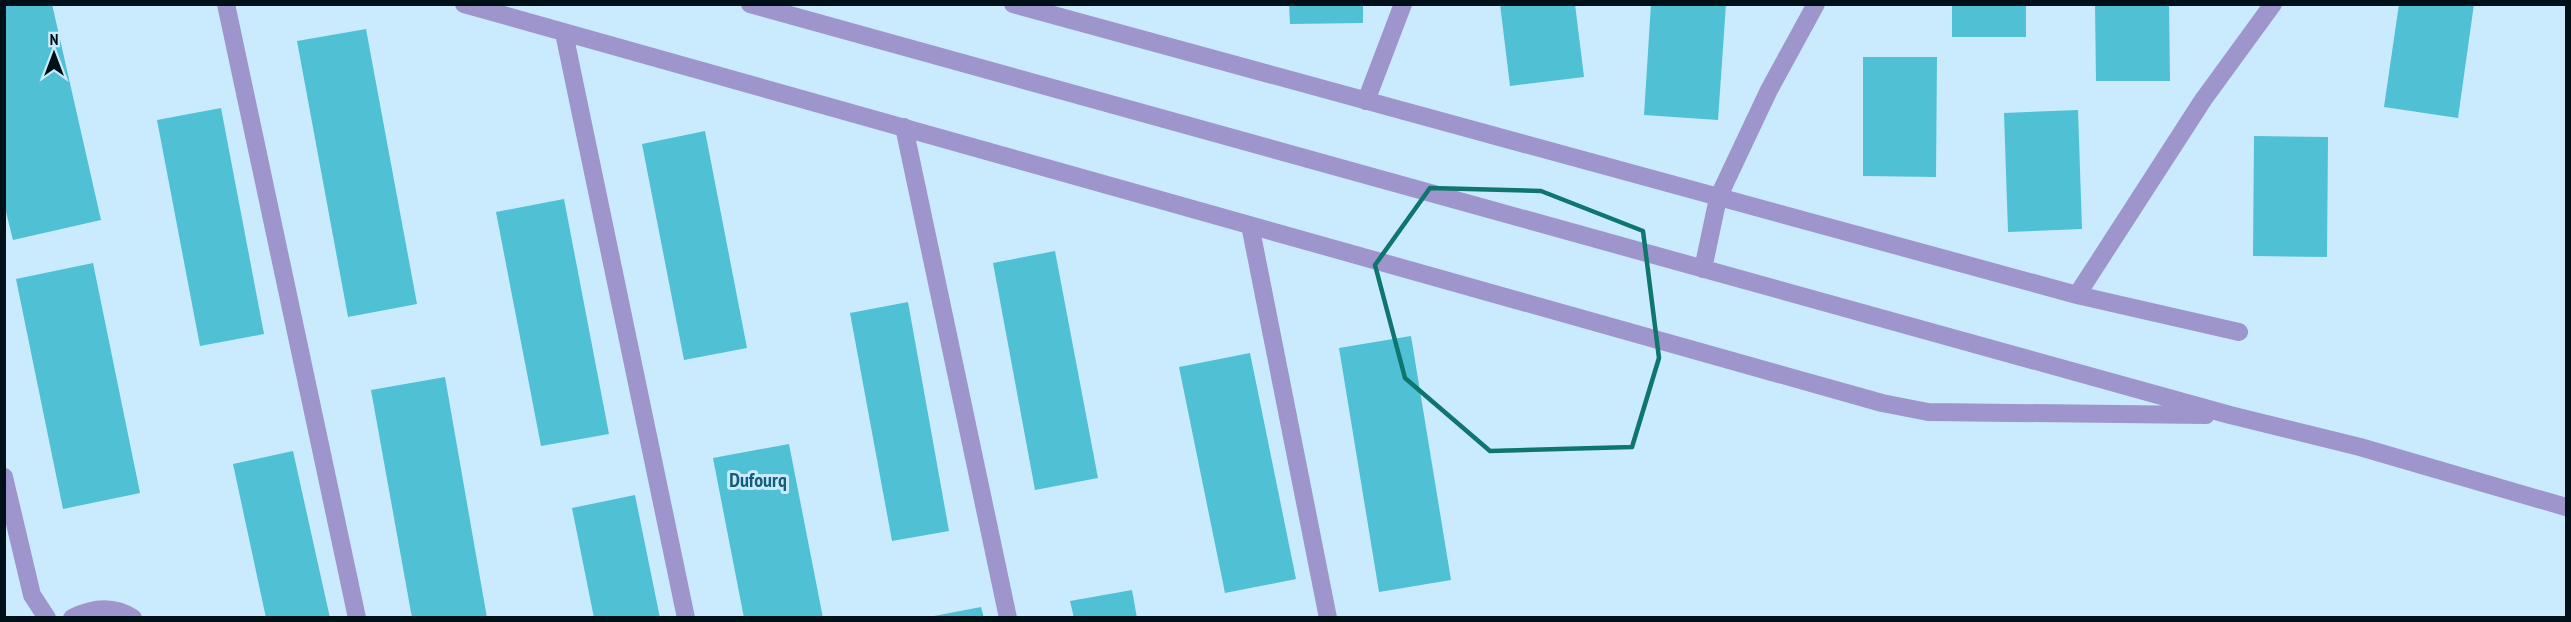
<svg xmlns="http://www.w3.org/2000/svg" width="2571" height="622" font-family="'PT Sans Narrow',sans-serif">
	<style>
		.building { fill: #50c0d4 }
		.lines { fill: none; stroke-linecap: round; stroke-linejoin: round }
		.minor { stroke: #9d95cc; stroke-width: 18 }
		.marked { fill: none; stroke: #0f766e; stroke-width: 4.5; stroke-linejoin: round }
		.labels { text-anchor: middle; stroke-width: 6; stroke-linejoin: round; paint-order: stroke }
		.neighbourhood-label { font-size: 20px; font-weight: bold; fill: #145e7c; stroke: #caebfd }
	</style>
	<rect width="100%" height="100%" fill="#caebfd"/>
	<path class="building" d="M4 4H52L101 220 13 240 4 204Z
		M1289 4H1363V23L1290 24Z
		M1500 4H1575L1584 77 1510 86Z
		M1651 4H1726L1718 120 1644 115Z
		M1952 4H2026V37H1952Z
		M2095 4H2169L2170 81H2096Z
		M2399 4H2474L2458 118 2384 107Z
		M366 29 417 304 348 317 297 41Z
		M1863 57H1937L1936 177 1863 176Z
		M221 108 264 334 200 346 157 120Z
		M2078 110 2082 229 2008 232 2004 113Z
		M705 131 747 348 684 360 642 144Z
		M2254 136 2328 137 2327 257 2253 256Z
		M564 199 609 434 541 446 496 212Z
		M1055 251 1098 478 1035 490 993 263Z
		M93 263 140 493 63 509 16 279Z
		M908 302 949 531 892 541 850 313Z
		M1411 336 1451 580 1379 592 1339 348Z
		M1250 353 1296 579 1225 593 1179 367Z
		M445 377 487 618H412L371 390Z
		M789 444 823 618H744L713 458Z
		M293 451 330 618H266L233 464Z
		M635 495 660 618H594L572 508Z
		M1132 590 1137 618H1074L1070 601Z
		M981 607 984 618H934V616Z"/>
	<g class="lines">
		<path class="minor" d="M226 4 357 618
			M464 4 1882 403 1928 412 2206 415
			M750 4 2230 415 2360 447 2566 507
			M1013 4 2077 295 2239 332
			M564 33 686 618
			M1366 101 1403 4
			M904 127 1008 618
			M1250 225 1328 618
			M1703 269 1718 198 1769 90 1816 4
			M2077 295 2203 100 2273 4
			M4 477 32 595 47 618
			M72 618C92 608 113 605 133 618"/>
	</g>
	<path class="marked" d="M1430 188 1541 191 1643 231 1659 358 1632 447 1490 451 1405 378 1375 265Z"/>
	<g class="labels">
		<g class="neighbourhood-label">
			<text x="758" y="487">Dufourq</text>
		</g>
	</g>
	<rect width="2571" height="622" fill="none" stroke="#001018" stroke-width="12"/>
	<g transform="translate(54 54)" stroke="#caebfd" stroke-width="4.5" paint-order="stroke">
	<path d="M0-4.5L10 22L0 15L-10 22Z" fill="#001018"/>
	<text y="-9" font-size="16" font-weight="bold" text-anchor="middle" fill="#001018">N</text>
	</g>
</svg>
